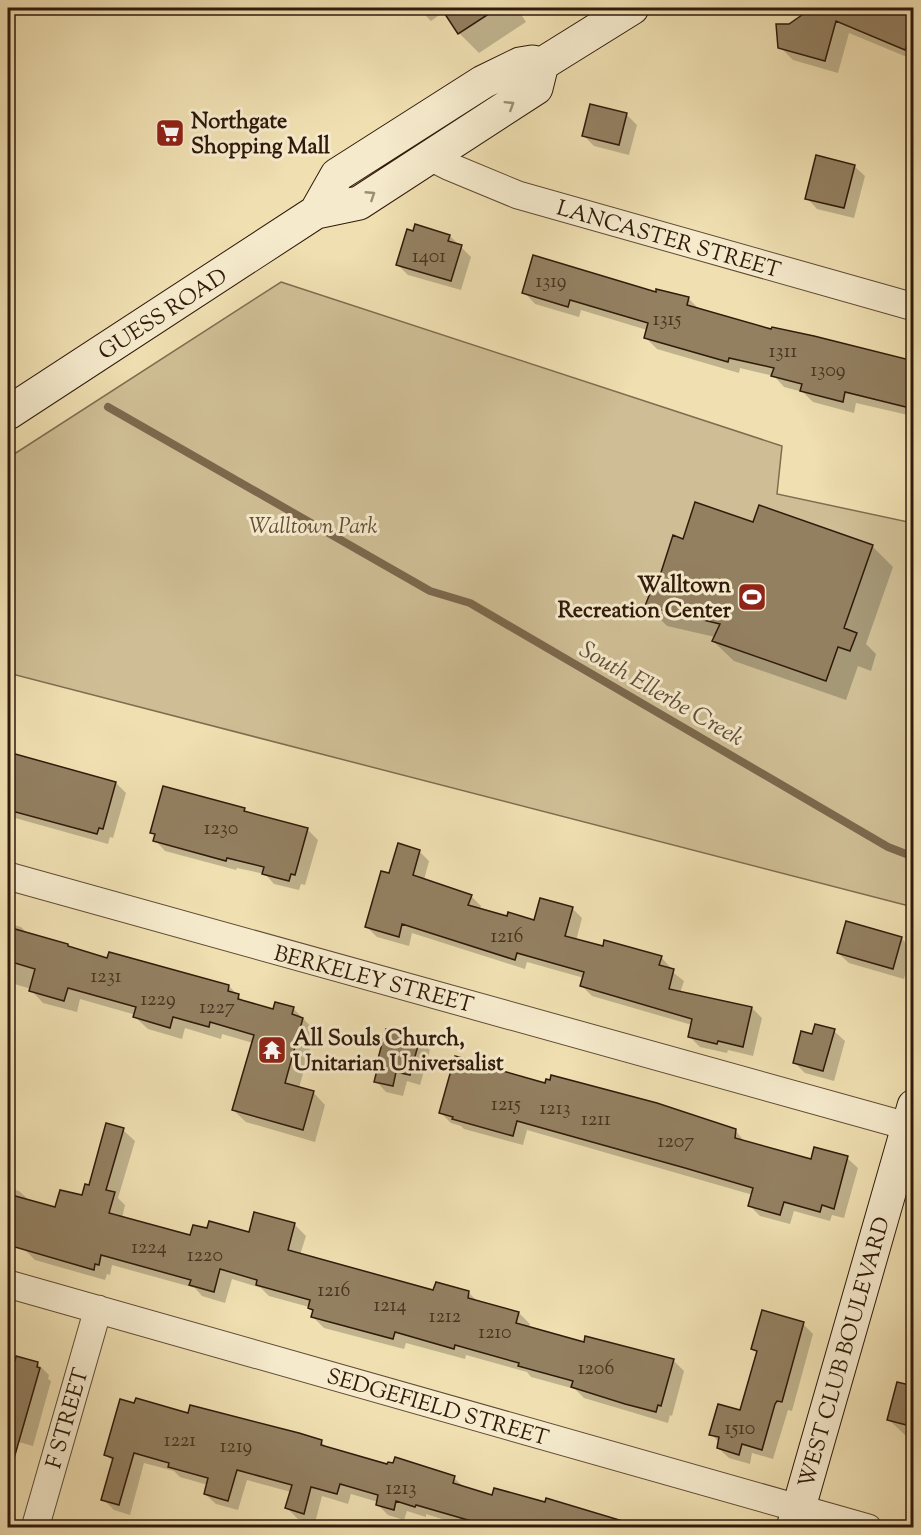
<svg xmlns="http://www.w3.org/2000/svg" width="921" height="1535" font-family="'Sorts Mill Goudy',serif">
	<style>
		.green { fill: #cfbe95; stroke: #806c50; stroke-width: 1.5 }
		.shadow { fill: #0003 }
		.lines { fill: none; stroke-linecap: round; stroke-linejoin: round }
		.stream { stroke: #7c684d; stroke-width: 8 }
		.building { fill: #938061; stroke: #301a0b; stroke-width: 1.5 }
		.street-casing { stroke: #604b34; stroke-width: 29 }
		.secondary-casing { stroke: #301a0b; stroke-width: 35 }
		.street { stroke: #f5eacc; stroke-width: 27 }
		.secondary { stroke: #f5eacc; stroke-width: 33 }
		.oneway { stroke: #9c8c75 }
		.labels { text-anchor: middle; stroke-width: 6; stroke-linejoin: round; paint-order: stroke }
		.number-label { font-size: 20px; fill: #493420 }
		.poi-label { font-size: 22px; font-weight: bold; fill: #301a0b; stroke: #f5eacc; text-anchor: start }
		.street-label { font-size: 22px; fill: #301a0b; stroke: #f5eacc }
		.park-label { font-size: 22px; font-style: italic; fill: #604b34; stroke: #f5eacc }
		.water-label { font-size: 24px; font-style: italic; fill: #624e37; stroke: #f5eacc }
	</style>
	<rect width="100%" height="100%" fill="#efdfb1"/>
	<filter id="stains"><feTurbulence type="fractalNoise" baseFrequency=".00333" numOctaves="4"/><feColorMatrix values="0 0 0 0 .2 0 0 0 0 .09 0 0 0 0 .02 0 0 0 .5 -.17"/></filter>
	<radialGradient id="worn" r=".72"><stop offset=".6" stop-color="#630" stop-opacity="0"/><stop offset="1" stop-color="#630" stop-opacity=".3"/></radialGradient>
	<path class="green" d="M281 282 782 446 777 494 913 523V907L8 673V458Z"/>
	<path class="shadow" d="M418 8H517L526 22 479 53 459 33 445 11 431 21Z
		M819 8H909L914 9V60L849 33 838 73 793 60 780 47 790 25 805 13Z
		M626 114 637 125 629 155 594 146 584 136Z
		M854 166 865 176 854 218 817 209 807 198Z
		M914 203V237L907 230Z
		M450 236 471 257 461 290 408 275 398 265Z
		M524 292 657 294 689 299 700 310 914 393 908 415 856 403 854 413 813 402 803 392 784 387 774 376 740 368 739 373 657 349 645 337 647 330 581 310 579 317 535 304Z
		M914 462V499L906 491Z
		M754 524 872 546 893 567 866 644 876 654 871 671 858 666 846 700 734 661 713 641 715 637 667 626 647 606 683 541Z
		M914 592V607L907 601Z
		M8 753 116 783 126 793 113 838 110 837 108 844 8 816Z
		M244 809 248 814 307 829 318 840 305 885 301 884 299 890 274 884 265 874 237 868 236 870 165 851 155 840 156 836 152 832Z
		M419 851 429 861 424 880 471 896 481 906 480 910 508 918 535 922 572 908 582 918 576 941 661 957 671 968 670 970 684 981 680 993 752 1008 762 1018 753 1056 728 1050 727 1053 700 1047 690 1037 692 1025 592 996 582 986 584 978 527 962 525 969 412 933 409 946 377 937 367 927 390 875Z
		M8 923 21 927 30 936 108 960 229 986 245 1003 274 1011 294 1009 315 1031 299 1088 313 1092 325 1105 315 1142 246 1122 233 1110 253 1043 222 1034 221 1039 185 1028 182 1039 148 1029 135 1017 136 1015 80 999 77 1012 43 1003 31 990V989L8 982Z
		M901 938 912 949 904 979 849 963 838 953Z
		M834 1031 845 1041 834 1081 805 1073 794 1062 813 1036Z
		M419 1040 430 1050 420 1085 407 1081 403 1096 386 1092 376 1081Z
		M485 1065 488 1069 546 1085 735 1130 745 1142 812 1160 847 1158 858 1168 844 1218 832 1215 830 1221 794 1211 790 1224 760 1216 750 1206 753 1195 527 1130 523 1145 464 1129 461 1126 451 1123 441 1113Z
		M123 1130 135 1141 118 1198 125 1205 122 1218 191 1237 250 1234 294 1224 306 1236 300 1255 434 1292 469 1293 478 1302 519 1313 530 1324 529 1328 585 1343 673 1360 684 1371 672 1416 670 1415 668 1423 584 1398 575 1389 531 1377 527 1372 466 1355 465 1359 406 1343 404 1349 324 1328 313 1317 314 1312 309 1307 269 1296 261 1288 232 1279 225 1303 202 1296 195 1288 112 1265 110 1275 107 1274 105 1280 35 1260 24 1249 8 1244V1188L19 1191 31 1202 56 1209 83 1197Z
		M914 1301V1317L910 1314Z
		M803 1324 813 1334 792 1411 788 1410 773 1459 752 1453 750 1464 729 1458 718 1448 720 1443 711 1434 741 1412 758 1353 753 1349Z
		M8 1355 37 1363 49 1375 48 1379 51 1381 33 1446 8 1439Z
		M914 1387V1438L905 1435 889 1420Z
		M189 1414 321 1442 329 1449 388 1466 454 1478 465 1488 493 1496 546 1504 547 1500 636 1528H470L426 1514V1517L407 1511 404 1520 388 1515 377 1504 378 1502 351 1494 348 1504 322 1496 315 1523 298 1519 287 1508 291 1492 247 1480 238 1510 216 1504 205 1494 208 1485 180 1477 174 1471 144 1463 130 1515 114 1510 103 1499 114 1462 106 1455Z"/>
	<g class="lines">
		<path class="stream" d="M108 407 430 591 470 603 888 847 914 857"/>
	</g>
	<path class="building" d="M441 8H498L458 34Z
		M804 8H914V29L905 50 836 21 825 61 778 48 776 24H789L809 10Z
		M590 104 627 113 619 145 582 136Z
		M816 155 855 165 844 208 805 199Z
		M415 224 450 235 448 241 462 245 451 281 396 265 407 229 413 231Z
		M533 255 656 292V289L689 297 687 305 771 329 772 327 814 336 914 361V409L845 392 843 402 800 391 802 384 771 376 774 368 729 358 728 362 644 338 648 323 570 300 568 307 522 293Z
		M695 502 753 522 759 505 873 545 844 628 857 633 850 651 838 647 826 681 712 641 720 624 645 606 652 588H656L673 535 683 539Z
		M8 752 116 782 103 829 99 828 97 834 8 810Z
		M163 786 245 808 244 811 308 828 295 875 291 874 289 881 262 874 264 867 227 858 226 861 153 841 155 834 150 833Z
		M398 843 420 850 413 875 472 895 468 905 507 916 508 912 534 920 540 898 573 907 565 936 603 946 604 940 662 956 659 965 674 969 669 989 752 1007 743 1047 718 1041 717 1044 688 1037 692 1019 580 986 584 972 517 953 515 960 402 924 399 937 365 927 381 871 389 873Z
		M846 921 902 937 893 969 837 953Z
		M8 927 68 944V946L107 958 109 952 229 985 228 991 239 994 238 999 273 1009 275 1002 294 1007 292 1014 303 1018 285 1083 314 1091 303 1130 232 1110 254 1035 210 1022 209 1027 173 1017 170 1028 133 1017 136 1007 68 988 64 1001 29 991 35 969 8 961Z
		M815 1024 835 1029 823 1071 793 1063 801 1031 812 1034Z
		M386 1029 420 1038 410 1075 396 1072 393 1086 374 1082 378 1066H376Z
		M455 1056 486 1064 485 1066 545 1083 546 1079 550 1080 551 1075 657 1103 736 1129 735 1138 811 1159 814 1147 848 1156 834 1209 822 1205 820 1212 784 1202 780 1215 748 1206 753 1188 685 1168 517 1121 513 1136 452 1119 453 1117 439 1113Z
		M106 1123 124 1128 106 1190 115 1192 109 1213 190 1235 193 1225 207 1228 209 1221 249 1232 254 1212 295 1223 288 1250 433 1290 436 1282 469 1291 468 1298 519 1312 516 1323 584 1342 585 1336 674 1359 661 1406 658 1405 656 1412 625 1404 571 1387 573 1381 518 1366 519 1363 455 1345 454 1349 395 1332 393 1339 311 1317 313 1310 308 1308 310 1300 256 1285 257 1280 220 1269 214 1292 189 1285 191 1280 101 1255 99 1265 95 1264 94 1270 8 1245V1194L55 1207 60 1190 82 1195 85 1184 89 1185Z
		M762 1310 804 1322 782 1402 777 1401 775 1404 762 1450 742 1444 739 1455 717 1448 719 1437 709 1435 718 1404 740 1410 757 1351 751 1349Z
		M16 1356 38 1362 37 1367 40 1368 13 1462 8 1461V1359L15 1361Z
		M897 1382 914 1386V1427L887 1420Z
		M136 1398 188 1413 190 1405 299 1433 322 1440 321 1445 387 1464 388 1462 393 1463 395 1457 455 1476 453 1483 492 1495 494 1488 545 1502 546 1498 626 1522 625 1527H492L416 1505 415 1507 396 1501 394 1510 376 1505 378 1495 340 1484 337 1494 311 1487 304 1514 285 1508 292 1485 237 1470 228 1501 204 1494 208 1478 168 1467 169 1463 134 1453 119 1505 101 1500 113 1458 104 1455 120 1399 134 1403Z"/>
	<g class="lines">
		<g class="street-casing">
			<path id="street" d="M430 157 448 166 518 195 914 307
				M8 876 914 1128
				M8 1284 868 1528
				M35 1528 98 1309"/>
		</g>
		<g class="secondary-casing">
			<path id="secondary" d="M316 212 337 175 483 82 520 64 532 62 542 64 632 8
				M8 413 316 212 359 203 536 88 542 64
				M793 1528 914 1106"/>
		</g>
		<use href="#street" class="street"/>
		<use href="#secondary" class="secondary"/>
	</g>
	<defs><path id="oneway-chevron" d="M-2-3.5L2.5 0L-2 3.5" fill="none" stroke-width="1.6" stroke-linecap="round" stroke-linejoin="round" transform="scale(1.5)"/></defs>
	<g class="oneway">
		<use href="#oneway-chevron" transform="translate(510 105) rotate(-32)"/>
		<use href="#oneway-chevron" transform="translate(371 195) rotate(-33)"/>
	</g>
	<defs>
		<g id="supermarket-square" transform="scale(1.5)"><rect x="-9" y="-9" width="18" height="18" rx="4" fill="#8f2418" stroke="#f5eacc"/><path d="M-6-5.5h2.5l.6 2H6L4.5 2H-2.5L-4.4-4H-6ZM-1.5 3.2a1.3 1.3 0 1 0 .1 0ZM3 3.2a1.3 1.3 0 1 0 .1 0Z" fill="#fff"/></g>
		<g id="stadium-square" transform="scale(1.5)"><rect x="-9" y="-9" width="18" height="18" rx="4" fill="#8f2418" stroke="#f5eacc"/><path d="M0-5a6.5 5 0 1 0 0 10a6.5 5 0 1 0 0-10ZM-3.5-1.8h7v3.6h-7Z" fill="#fff"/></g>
		<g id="temple-square" transform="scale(1.5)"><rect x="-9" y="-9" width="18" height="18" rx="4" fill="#8f2418" stroke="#f5eacc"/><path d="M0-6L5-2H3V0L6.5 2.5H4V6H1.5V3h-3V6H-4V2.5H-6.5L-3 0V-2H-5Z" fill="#fff"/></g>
	</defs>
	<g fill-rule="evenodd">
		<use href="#supermarket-square" x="170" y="133"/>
		<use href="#stadium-square" x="752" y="597"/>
		<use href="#temple-square" x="272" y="1050"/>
	</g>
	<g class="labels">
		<g class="number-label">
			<text x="429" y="262">1401</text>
			<text x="551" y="287">1319</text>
			<text x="667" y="325">1315</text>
			<text x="783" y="357">1311</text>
			<text x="828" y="376">1309</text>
			<text x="221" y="834">1230</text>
			<text x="507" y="942">1216</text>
			<text x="106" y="982">1231</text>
			<text x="158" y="1005">1229</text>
			<text x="217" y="1013">1227</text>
			<text x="506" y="1110">1215</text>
			<text x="555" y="1114">1213</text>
			<text x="596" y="1125">1211</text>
			<text x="676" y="1147">1207</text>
			<text x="149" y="1253">1224</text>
			<text x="205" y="1261">1220</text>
			<text x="334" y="1296">1216</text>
			<text x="390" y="1311">1214</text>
			<text x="445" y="1322">1212</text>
			<text x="495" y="1338">1210</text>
			<text x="596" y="1374">1206</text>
			<text x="740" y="1434">1510</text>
			<text x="180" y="1446">1221</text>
			<text x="236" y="1452">1219</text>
			<text x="401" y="1494">1213</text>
		</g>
		<g class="poi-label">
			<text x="191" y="128">Northgate<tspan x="191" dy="25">Shopping Mall</tspan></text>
			<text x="731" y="592" text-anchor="end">Walltown<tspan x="731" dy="25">Recreation Center</tspan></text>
			<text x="293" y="1045">All Souls Church,<tspan x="293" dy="25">Unitarian Universalist</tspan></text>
		</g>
		<g class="street-label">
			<text transform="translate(669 238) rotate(16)" y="8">LANCASTER STREET</text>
			<text transform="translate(162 313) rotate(-33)" y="8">GUESS ROAD</text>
			<text transform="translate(374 978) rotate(15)" y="8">BERKELEY STREET</text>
			<text transform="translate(843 1352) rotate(-74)" y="8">WEST CLUB BOULEVARD</text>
			<text transform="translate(438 1406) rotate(16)" y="8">SEDGEFIELD STREET</text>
			<text transform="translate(66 1418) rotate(-74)" y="8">F STREET</text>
		</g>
		<g class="park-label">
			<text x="313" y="533">Walltown Park</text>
		</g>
		<g class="water-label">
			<text transform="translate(662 693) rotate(30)" y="8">South Ellerbe Creek</text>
		</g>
	</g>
	<rect width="921" height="1535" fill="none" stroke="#efdfb1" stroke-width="30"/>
	<rect x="9" y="9" width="903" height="1517" fill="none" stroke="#301a0b" stroke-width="3"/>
	<rect x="15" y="15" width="891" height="1505" fill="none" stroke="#301a0b" stroke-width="1.5"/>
	<rect width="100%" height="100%" filter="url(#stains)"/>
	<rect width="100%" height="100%" fill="url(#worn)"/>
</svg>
